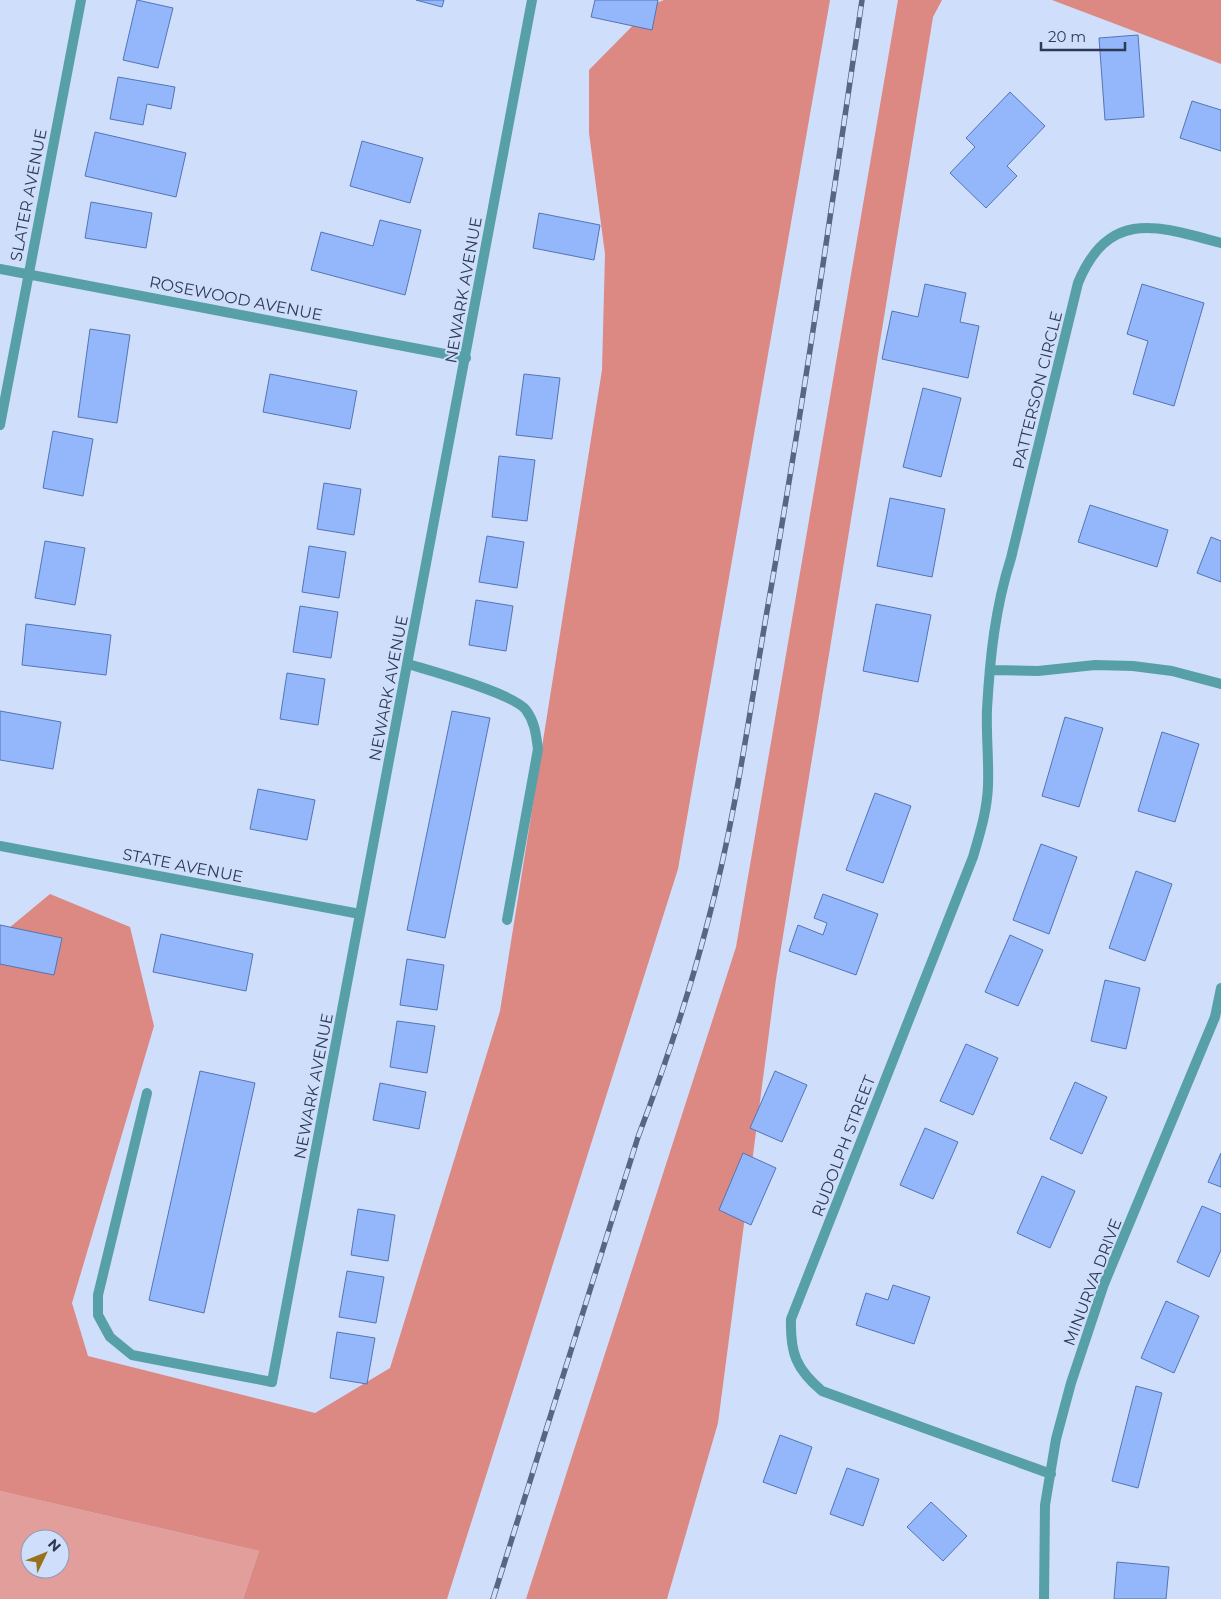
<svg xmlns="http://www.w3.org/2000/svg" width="1221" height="1599" font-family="Montserrat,sans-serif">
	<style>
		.green { fill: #e29e9a; fill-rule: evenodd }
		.forest { fill: #dc8883 }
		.building { fill: #94b7fc; stroke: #5474b4 }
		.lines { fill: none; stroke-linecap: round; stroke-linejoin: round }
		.service { stroke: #57a0a7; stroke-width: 10 }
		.minor { stroke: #57a0a7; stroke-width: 10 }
		.rail-casing { stroke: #586682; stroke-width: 5.5 }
		.rail { stroke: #cfdefa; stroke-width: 4; stroke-dasharray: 11; stroke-linecap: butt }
		.labels { text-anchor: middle; stroke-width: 4; stroke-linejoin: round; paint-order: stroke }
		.street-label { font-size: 16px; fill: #2c3a56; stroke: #cfdefa }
	</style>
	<rect width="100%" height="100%" fill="#cfdefa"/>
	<path class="green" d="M0 1491 259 1551 243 1599H0ZM30 1539H60V1569H30Z"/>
	<path class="forest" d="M664 0H830L678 869 447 1599H243L259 1551 0 1491V949L9 928 50 894 130 927 154 1026 72 1303 88 1356 315 1413 390 1368 500 1011 602 370 605 254 589 133V70L654 4Z
		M898 0H942L933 17 776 979 718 1423 667 1599H526L736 947Z
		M1052 0H1221V64Z"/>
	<path class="building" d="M137 0 173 8 158 68 123 60Z
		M416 0H444L442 7Z
		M595 0H658L652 30 591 17Z
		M1138 35 1144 117 1105 120 1099 38Z
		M118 77 175 87 171 109 147 104 143 125 110 119Z
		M1010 92 1045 126 1007 166 1017 176 986 208 950 173 975 147 966 138Z
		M1192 101 1221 110V151L1180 138Z
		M95 132 186 153 176 197 85 176Z
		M362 141 423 158 410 203 350 186Z
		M91 202 152 213 146 248 85 238Z
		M539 213 600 225 594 260 533 248Z
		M380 220 421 230 405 295 311 270 321 232 373 246Z
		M925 284 966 293 960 322 979 326 968 378 882 359 892 311 918 317Z
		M1142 284 1204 303 1174 406 1133 394 1148 341 1127 334Z
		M90 329 130 335 117 423 78 417Z
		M270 374 357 391 350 429 263 412Z
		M524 374 560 378 552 439 516 435Z
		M923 388 961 398 941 477 903 467Z
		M53 431 93 439 83 496 43 488Z
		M499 456 535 460 527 521 492 517Z
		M324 483 361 489 354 535 317 529Z
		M890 498 945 509 932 577 877 566Z
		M1090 505 1168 530 1157 567 1078 542Z
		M487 536 524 542 517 588 479 582Z
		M1211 537 1221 541V582L1197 573Z
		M45 541 85 548 75 605 35 598Z
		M309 546 346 552 339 598 302 592Z
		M476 600 513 606 506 651 469 645Z
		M876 604 931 615 918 682 863 671Z
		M300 606 338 612 331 658 293 652Z
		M26 624 111 635 106 675 22 665Z
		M287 673 325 679 318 725 280 719Z
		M0 711 61 722 53 769 0 760Z
		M452 711 490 718 445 938 407 930Z
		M1065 717 1103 728 1079 807 1042 796Z
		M1162 732 1199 744 1175 822 1138 811Z
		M258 789 315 800 307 840 250 829Z
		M875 793 911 806 883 883 846 870Z
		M1041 844 1077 857 1049 934 1013 920Z
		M1136 871 1172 884 1145 961 1109 948Z
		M823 894 878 914 856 975 789 951 798 925 823 935 827 923 814 918Z
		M0 925 62 938 54 975 0 964Z
		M161 934 253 954 246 991 153 972Z
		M1010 935 1043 950 1018 1006 985 992Z
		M407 959 444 965 437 1010 400 1005Z
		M1105 980 1140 988 1126 1049 1091 1041Z
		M397 1021 435 1026 427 1073 390 1067Z
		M966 1044 998 1058 973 1115 940 1101Z
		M200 1071 255 1083 204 1313 149 1300Z
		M775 1071 807 1085 782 1142 750 1128Z
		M1075 1082 1107 1097 1082 1154 1050 1139Z
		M380 1083 426 1092 419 1129 373 1120Z
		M925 1128 958 1142 933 1199 900 1185Z
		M743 1153 776 1168 751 1225 719 1210Z
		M1221 1153V1187L1208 1182Z
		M1042 1176 1075 1191 1050 1248 1017 1233Z
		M1202 1206 1221 1214V1250L1209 1277 1177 1262Z
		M358 1209 395 1215 388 1261 351 1255Z
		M347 1271 384 1277 376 1323 339 1317Z
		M893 1285 930 1297 914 1344 856 1325 866 1293 888 1300Z
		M1166 1301 1199 1316 1174 1373 1141 1358Z
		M337 1332 375 1338 367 1384 330 1378Z
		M1136 1386 1162 1393 1138 1488 1112 1481Z
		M780 1435 812 1447 796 1494 763 1482Z
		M847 1468 879 1479 863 1526 830 1514Z
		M931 1502 967 1536 943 1561 907 1527Z
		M1117 1562 1169 1567 1166 1599H1114Z"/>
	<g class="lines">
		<path class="service" d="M408 664C431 671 513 693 526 710 535 722 536 735 538 749L507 920
			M147 1093 98 1295V1315L110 1337 132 1355 272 1382"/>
		<path class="minor" d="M0 269 466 358
			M0 425 81 0
			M990 670 1038 671 1095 665 1133 666 1172 671 1221 684
			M0 846 360 914
			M272 1382 532 0
			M1051 1474 822 1391C796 1369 790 1353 791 1319L973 857C980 833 987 811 988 786 989 760 986 735 987 709 990 657 995 608 1011 558L1078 283C1109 208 1158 226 1221 243
			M1044 1599 1045 1505 1056 1439 1071 1383 1104 1284 1215 1017 1221 988"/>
		<g class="rail-casing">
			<path id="rail" d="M493 1599 638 1137C665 1066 689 995 708 921 735 820 749 715 767 611 803 408 832 204 862 0"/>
		</g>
		<use href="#rail" class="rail"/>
	</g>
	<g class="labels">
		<g class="street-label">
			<text transform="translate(28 195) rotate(-79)" y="6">SLATER AVENUE</text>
			<text transform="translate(463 290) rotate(-80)" y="6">NEWARK AVENUE</text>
			<text transform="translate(236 298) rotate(11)" y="6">ROSEWOOD AVENUE</text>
			<text transform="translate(1037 390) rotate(-76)" y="6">PATTERSON CIRCLE</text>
			<text transform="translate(388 688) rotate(-79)" y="6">NEWARK AVENUE</text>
			<text transform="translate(183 865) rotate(11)" y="6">STATE AVENUE</text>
			<text transform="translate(313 1086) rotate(-79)" y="6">NEWARK AVENUE</text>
			<text transform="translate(843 1146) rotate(-69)" y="6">RUDOLPH STREET</text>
			<text transform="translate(1092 1282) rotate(-69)" y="6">MINURVA DRIVE</text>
		</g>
	</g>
	<g transform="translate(45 1554) rotate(47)"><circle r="24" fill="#cfdefa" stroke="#8e9cb8"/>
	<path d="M0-4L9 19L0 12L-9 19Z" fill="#97711b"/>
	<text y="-8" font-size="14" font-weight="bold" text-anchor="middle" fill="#2c3a56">N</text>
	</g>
	<path d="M1041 42v8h84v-8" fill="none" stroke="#2c3a56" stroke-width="2.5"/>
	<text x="1048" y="42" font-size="15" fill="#2c3a56" stroke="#cfdefa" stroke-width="4" paint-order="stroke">20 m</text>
</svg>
